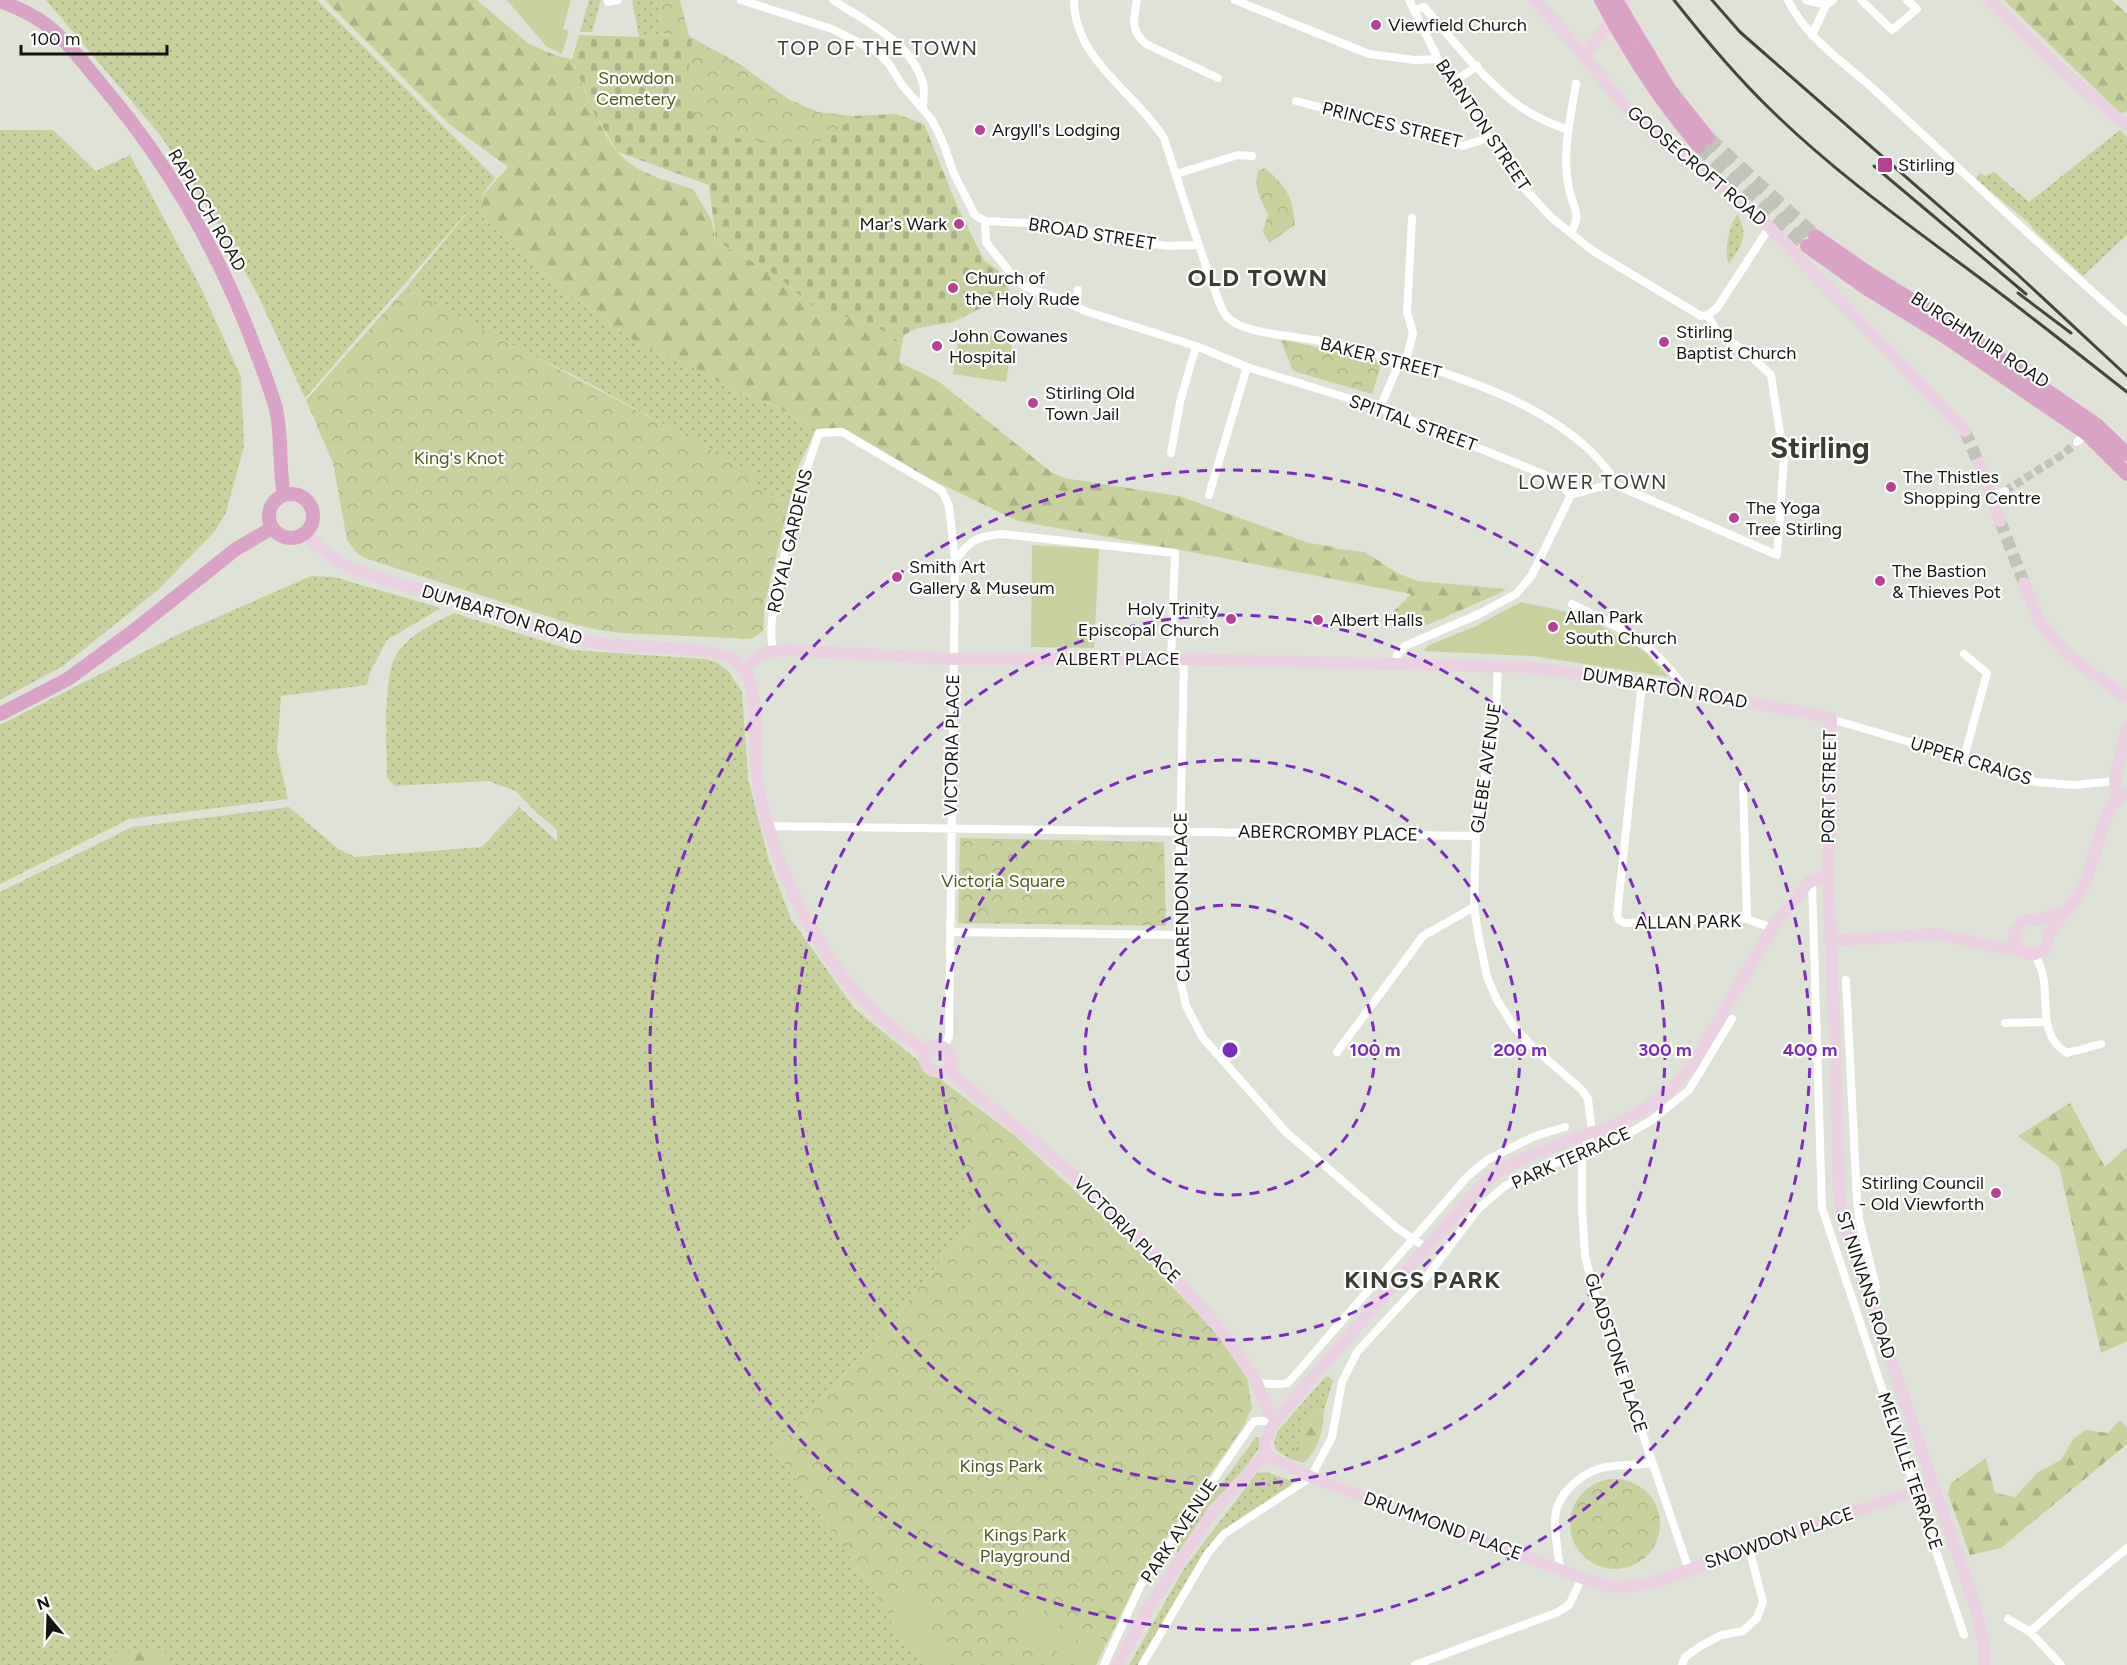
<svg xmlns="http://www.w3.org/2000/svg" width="2127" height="1665" font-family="Figtree,sans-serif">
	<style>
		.grass { fill: url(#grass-dots) }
		.forest { fill: url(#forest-firs) }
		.cemetery { fill: url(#cemetery-stones) }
		.park { fill: url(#park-crowns) }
		.garden { fill: #c8d19d }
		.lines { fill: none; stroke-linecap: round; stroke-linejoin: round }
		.street-tunnel { stroke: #c1c3b9; stroke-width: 8; stroke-dasharray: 8 4; stroke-linecap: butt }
		.secondary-tunnel { stroke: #c1c3b9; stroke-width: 12; stroke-dasharray: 12 6; stroke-linecap: butt }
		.primary-tunnel { stroke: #c1c3b9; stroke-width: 14; stroke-dasharray: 14 7; stroke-linecap: butt }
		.street { stroke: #fff; stroke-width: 8 }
		.secondary { stroke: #ecd1e3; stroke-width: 12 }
		.primary { stroke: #d9a3c7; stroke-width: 14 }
		.rail { stroke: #43453f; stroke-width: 3 }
		.ring { fill: none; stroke: #7b2cbf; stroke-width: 3; stroke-dasharray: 10 8 }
		.poi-dot { fill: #b94095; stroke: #fff; stroke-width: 2 }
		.labels { text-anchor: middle; stroke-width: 4.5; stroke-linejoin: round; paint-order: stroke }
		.poi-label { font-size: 18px; fill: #141511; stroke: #fff; text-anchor: start }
		.park-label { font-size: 18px; fill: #51591b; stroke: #fff }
		.street-label { font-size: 18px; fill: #141511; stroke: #fff }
		.neighbourhood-label { font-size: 20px; letter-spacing: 1.5px; fill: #3a3c33; stroke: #fff }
		.district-label { font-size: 24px; font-weight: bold; letter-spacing: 1.5px; fill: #3a3c33; stroke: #fff }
		.town-label { font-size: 30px; font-weight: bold; fill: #3a3c33; stroke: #fff }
		.centre { fill: #7b2cbf; stroke: #fff; stroke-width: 3 }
		.ring-label { font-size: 18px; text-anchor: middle; font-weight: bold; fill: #7b2cbf; stroke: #fff; stroke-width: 4.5; stroke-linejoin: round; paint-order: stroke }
	</style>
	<defs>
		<pattern id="grass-dots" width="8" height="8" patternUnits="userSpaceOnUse" patternTransform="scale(1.5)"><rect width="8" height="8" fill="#c8d19d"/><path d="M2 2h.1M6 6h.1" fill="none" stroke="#abb386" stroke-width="1.8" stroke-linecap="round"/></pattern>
		<pattern id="forest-firs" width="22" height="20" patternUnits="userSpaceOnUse" patternTransform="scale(1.5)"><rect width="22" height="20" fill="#c8d19d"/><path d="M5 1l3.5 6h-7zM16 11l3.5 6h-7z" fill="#abb386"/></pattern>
		<pattern id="cemetery-stones" width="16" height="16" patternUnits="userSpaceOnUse" patternTransform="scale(1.5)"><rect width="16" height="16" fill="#c8d19d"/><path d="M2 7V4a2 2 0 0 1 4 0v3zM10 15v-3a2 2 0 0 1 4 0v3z" fill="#abb386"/></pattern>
		<pattern id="park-crowns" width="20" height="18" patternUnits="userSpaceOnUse" patternTransform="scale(1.5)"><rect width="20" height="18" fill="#c8d19d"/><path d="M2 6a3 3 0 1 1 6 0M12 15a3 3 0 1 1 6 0" fill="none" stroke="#abb386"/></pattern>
	</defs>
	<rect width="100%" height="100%" fill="#dfe2d7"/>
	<path class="grass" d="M46 0H317L495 178 481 196 486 221 569 294 630 338 663 355 686 363 729 388 776 406 813 429H816L798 467 795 466 784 502 749 484 754 474 583 380 489 334 406 288 475 203 305 398 257 293 219 226 161 136Z
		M589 0H601L592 32H580Z
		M632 0H656L664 34 639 37Z
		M0 130H53L96 171 130 155 201 288 241 377 244 446 226 513 215 531 158 590 63 666 0 700Z
		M2120 130 2127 137V235L2083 276 2034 230 2028 222 1976 179 1980 173 1985 176 1994 172 2029 202Z
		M1737 214C1750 236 1741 245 1729 264 1723 251 1730 226 1737 214Z
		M311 576 334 577 441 608 387 640 370 672 367 685 281 696 277 751 288 799 129 819 0 884V725L179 634Z
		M454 613 572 650 705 659 718 663 729 672 742 692 748 778 769 861 791 919 854 1008 944 1082 974 1221 873 1343 775 1449 924 1665H0V892L132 827 289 807 337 848 355 857 482 847 519 807 557 841V830L535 811 516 791 488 781 394 786 387 778C387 749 383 680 395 657 407 636 433 623 454 613Z
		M1326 1376 1333 1380 1324 1410 1316 1411 1303 1424 1302 1438 1290 1459 1276 1450 1274 1441 1278 1431Z
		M1256 1437 1265 1440 1182 1555 1173 1549Z
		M1266 1472 1291 1481 1292 1486 1222 1532 1142 1665H1129L1185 1567 1257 1473Z"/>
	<path class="forest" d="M325 0H477L529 44 557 56 572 59C584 88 603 143 628 162 647 176 670 182 693 189L711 219 716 241 776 275 817 310 867 322 885 332 896 342 902 344 899 362 938 381 1051 472 1064 478 1179 496 1309 543 1334 547 1337 549 1365 552 1397 573 1418 581 1506 589 1500 593 1427 625 1387 618 1411 594 1202 554 1018 521 920 474 841 428 813 429 776 406 729 388 686 363 663 355 630 338 569 294 486 221 481 197 508 167 449 124Z
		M2004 0H2112L2127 14V111L2121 114Z
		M2070 1103 2105 1167 2127 1147V1341L2101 1353 2059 1166 2018 1136Z
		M1324 1410C1323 1430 1319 1451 1303 1463L1290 1459 1302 1438 1303 1424 1316 1411Z
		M2120 1420 2127 1428V1444L2001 1548 1970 1555 1948 1494 1951 1483 1986 1458 1995 1493 2015 1497 2038 1472 2061 1460 2074 1438 2086 1430 2108 1433Z
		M165 1652 168 1665H108L112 1653Z"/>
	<path class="cemetery" d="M664 34 689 36 736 62 790 100 818 112 851 116 896 114 924 124 958 208 984 260 998 270 1011 293 953 322 918 328 904 335 902 344 896 342 885 332 867 322 817 310 776 275 716 241 709 185 618 152 595 115 572 59 579 35 639 37Z"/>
	<path class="park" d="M656 0H680L689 36 664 34Z
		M692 39 736 63 790 101 820 113 851 117 852 119 817 144 771 142 702 134 696 127 686 89Z
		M1265 168C1286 186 1293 197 1295 225L1269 243 1263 231 1268 214C1261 201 1253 187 1258 171Z
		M406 288C522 351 639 410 755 474L750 484 783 502 795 466 798 467 765 602 763 631 751 639 622 633 598 630 562 621 367 559 357 553 347 540 333 463 306 400Z
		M1280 339 1382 362 1372 394 1293 371Z
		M960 838 1164 842 1166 926 958 923Z
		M944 1082 1014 1135 1124 1236 1223 1340 1247 1376 1252 1408 1242 1429 1142 1572 1096 1665H924L775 1449 873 1343 974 1221Z
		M1570 1524a45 45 0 1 1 90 0a45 45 0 1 1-90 0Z"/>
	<path class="garden" d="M507 0H571L563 29 569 31 562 54 546 46Z
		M960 330 1013 338 1006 382 953 374Z
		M1032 545 1099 549 1094 648 1031 647Z
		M1521 602C1557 610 1601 615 1626 646L1631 642 1645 652 1669 677 1533 656 1423 651 1429 645 1476 626Z
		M921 1592 929 1605 931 1615 927 1622 929 1627 946 1638 944 1646 953 1652 945 1665 914 1648 911 1640 897 1633 891 1625C892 1603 901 1597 921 1592Z
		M1032 1600 1046 1608 1030 1638 1016 1631Z
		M1050 1610 1064 1618 1048 1648 1034 1641Z
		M1069 1620 1083 1627 1067 1658 1053 1650Z
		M1088 1630 1102 1637 1088 1665H1081L1072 1660Z"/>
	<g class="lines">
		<path class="street-tunnel" d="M2005 491 2065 453 2077 442"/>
		<path class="secondary-tunnel" d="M1965 431 1979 464
			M2000 521 2024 583"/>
		<path class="primary-tunnel" d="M1708 138 1815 236
			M1699 146 1807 246"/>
		<path class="street" d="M741 0 832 29 878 52 889 64 902 85 932 120 942 140 954 174 975 215 985 221 1043 224 1124 240 1167 246 1198 245
			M833 0C866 22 912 42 923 84 925 91 923 101 923 108
			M1074 0C1074 60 1136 93 1164 138 1180 187 1195 237 1213 285 1217 295 1220 310 1228 318 1246 335 1301 336 1325 342 1350 348 1375 355 1400 361L1406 360C1469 381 1534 401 1585 446 1595 454 1602 464 1610 473L1609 482
			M1137 0C1134 18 1130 31 1146 44L1218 78
			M1235 0 1369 54 1415 60 1438 59
			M1409 0 1438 59 1461 97 1524 188 1552 218 1593 251 1701 316 1708 315
			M1788 0C1807 40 1847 64 1879 94 1962 170 2042 249 2127 322
			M1806 0 1826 5 1833 0
			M1861 0 1892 30 1917 9 1907 0
			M608 2 618 0
			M1414 10 1424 7C1452 39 1480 76 1514 102 1530 115 1549 123 1568 130
			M1812 35 1826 5
			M1452 83 1477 66
			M1296 101 1463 146 1488 138
			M1176 174 1238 155 1252 156
			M985 221 986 242 1016 280 1026 287 1055 297 1085 311 1196 346 1247 367 1380 408 1555 479 1571 495
			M1571 233C1581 214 1575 211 1570 193 1561 157 1570 120 1576 84
			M1076 306 1078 290
			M1708 315 1717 308 1769 228
			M1406 360 1413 333 1407 312 1412 218
			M1380 408 1400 361
			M2077 442 2090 431
			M1171 453 1180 402 1196 346
			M1609 482 1777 555 1784 459 1771 375 1754 359 1715 329 1708 315
			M1209 495 1247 367
			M1571 495 1603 486 1609 482
			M1991 496 2005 491
			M955 561C970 540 975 537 1001 534L1175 553 1171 659
			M1572 604C1600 618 1630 631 1653 652 1666 663 1677 678 1688 691
			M773 651C768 626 775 602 780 577 789 527 802 480 819 433L842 432 942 491 949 506 955 561 949 1037 943 1047
			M1964 654 1987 673 1964 758
			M1184 659 1178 935 1179 973 1186 1006 1203 1038 1286 1132 1398 1229 1427 1248
			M1396 663 1397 655 1405 646 1479 614 1516 594 1532 575 1571 495
			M1498 665 1495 735 1479 801 1476 836 1474 907 1478 933 1487 977 1497 1000 1514 1027 1535 1049 1581 1089 1588 1099 1592 1132 1582 1153V1207L1585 1256 1595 1294 1689 1570
			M1642 683 1617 914 1619 920 1625 923 1744 918 1772 928
			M1831 719 1964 758 2035 782 2075 785 2115 781
			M1743 785 1747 919
			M770 826 1476 836
			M1812 881 1822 1208 1964 1635
			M952 932 1178 935
			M2035 954C2038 961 2042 969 2043 976 2049 1005 2038 1035 2067 1053L2101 1044
			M1846 980 1857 1201 1859 1219 1876 1287 1871 1304
			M2005 1023 2046 1022
			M1337 1052 1423 936 1474 907
			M1257 1383C1268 1383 1278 1386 1288 1383L1466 1178 1487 1160 1535 1136 1565 1127
			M1560 1568C1558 1553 1555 1537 1555 1521 1555 1496 1578 1475 1601 1468 1617 1464 1636 1466 1652 1463
			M2008 1619 2030 1632 2061 1665
			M2030 1632 2072 1594 2127 1548
			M1104 1665 1140 1586 1254 1421H1275
			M1142 1665 1208 1553 1224 1534 1311 1477 1332 1437 1342 1382 1357 1352 1428 1275 1478 1209 1505 1186 1533 1171 1616 1141 1652 1120 1689 1090 1732 1019
			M1415 1665 1556 1613 1569 1605 1582 1578
			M1682 1665 1685 1657 1701 1646 1721 1635 1743 1631 1757 1618 1763 1602 1749 1548"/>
		<path class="secondary" d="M1534 0 1569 38 1629 111 1659 139 1751 208 1965 431
			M1989 0C2034 44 2077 87 2127 125
			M1584 56 1626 0
			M1979 464 2000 521
			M304 534 330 556 352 569C393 582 433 594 473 607 522 624 574 644 626 646 651 648 715 647 734 660 766 681 751 748 758 784 777 882 836 1003 928 1051
			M2024 583 2039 620 2066 654 2127 698
			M745 669C759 652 767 651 789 650L953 659H1171L1527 667 1628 680 1817 715 1831 719 1828 876 1835 1042 1839 1196 1843 1220 1976 1609 1984 1643 1985 1665
			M2117 797 2115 781 2127 727
			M1830 941 1936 934 1986 945 2018 950 2026 954H2035L2045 949 2048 940V934C2059 919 2073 905 2082 889 2096 865 2101 800 2127 794
			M2018 950 2015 945 2014 933 2022 922 2028 920H2036L2066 911
			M925 1059a13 13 0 1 1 26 0a13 13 0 1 1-26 0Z
			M948 1067 956 1078 1066 1169 1109 1208 1162 1263 1224 1334 1257 1383 1269 1413 1277 1418
			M1265 1455 1311 1477 1582 1578 1607 1586 1624 1587 1656 1582 1792 1532 1934 1485
			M1117 1665 1149 1607 1213 1511 1265 1455V1440L1277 1418 1479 1188 1496 1173 1526 1157 1592 1132 1606 1129 1623 1121 1654 1103 1670 1090 1692 1066 1772 928 1809 882 1828 876"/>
		<path class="primary" d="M1601 0C1629 52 1660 102 1699 146
			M1616 0 1670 90 1708 138
			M0 1C19 8 40 18 55 32 72 47 86 66 100 83 168 163 221 255 257 354 263 370 270 388 275 405 283 435 278 465 284 495
			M1815 236 1870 274 1952 325 2097 425 2127 454
			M1807 246 1866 288 1944 336 2087 434 2127 474
			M269 516a22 22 0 1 1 44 0a22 22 0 1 1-44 0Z
			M0 714 68 679 132 632 236 549 272 528"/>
		<path class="rail" d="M1674 0C1704 38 1735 75 1770 109 1829 167 1895 215 1961 264 2017 305 2072 349 2127 392
			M1712 0 1740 32 1764 53 2017 274 2127 376
			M1874 166 2026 294
			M2018 293 2071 333"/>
	</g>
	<g class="ring">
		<circle cx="1230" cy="1050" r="145"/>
		<circle cx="1230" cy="1050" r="290"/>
		<circle cx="1230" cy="1050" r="435"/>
		<circle cx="1230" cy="1050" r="580"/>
	</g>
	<g class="poi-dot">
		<circle cx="1376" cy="25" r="6"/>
		<circle cx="980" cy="130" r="6"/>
		<rect x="1877" y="157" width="16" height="16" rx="3"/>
		<circle cx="959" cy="224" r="6"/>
		<circle cx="953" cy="288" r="6"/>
		<circle cx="1664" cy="342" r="6"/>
		<circle cx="937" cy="346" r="6"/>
		<circle cx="1033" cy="403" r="6"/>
		<circle cx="1891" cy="487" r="6"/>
		<circle cx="1734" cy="518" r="6"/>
		<circle cx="897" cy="577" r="6"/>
		<circle cx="1880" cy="581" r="6"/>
		<circle cx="1231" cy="619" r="6"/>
		<circle cx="1318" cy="620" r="6"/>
		<circle cx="1553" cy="627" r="6"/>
		<circle cx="1996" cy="1193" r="6"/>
	</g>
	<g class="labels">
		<g class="poi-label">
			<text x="1388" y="31">Viewfield Church</text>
			<text x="992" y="136">Argyll's Lodging</text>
			<text x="1898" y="171">Stirling</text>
			<text x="947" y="230" text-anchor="end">Mar's Wark</text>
			<text x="965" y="284">Church of<tspan x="965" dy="21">the Holy Rude</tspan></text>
			<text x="1676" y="338">Stirling<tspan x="1676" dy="21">Baptist Church</tspan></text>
			<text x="949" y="342">John Cowanes<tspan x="949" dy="21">Hospital</tspan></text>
			<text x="1045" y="399">Stirling Old<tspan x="1045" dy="21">Town Jail</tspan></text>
			<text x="1903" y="483">The Thistles<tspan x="1903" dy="21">Shopping Centre</tspan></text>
			<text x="1746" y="514">The Yoga<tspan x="1746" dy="21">Tree Stirling</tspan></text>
			<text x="909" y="573">Smith Art<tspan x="909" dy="21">Gallery &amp; Museum</tspan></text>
			<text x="1892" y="577">The Bastion<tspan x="1892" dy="21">&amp; Thieves Pot</tspan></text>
			<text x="1219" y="615" text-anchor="end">Holy Trinity<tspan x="1219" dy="21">Episcopal Church</tspan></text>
			<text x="1565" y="623">Allan Park<tspan x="1565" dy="21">South Church</tspan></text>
			<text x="1330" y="626">Albert Halls</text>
			<text x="1984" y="1189" text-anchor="end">Stirling Council<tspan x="1984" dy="21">- Old Viewforth</tspan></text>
		</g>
		<g class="park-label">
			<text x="636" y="84">Snowdon<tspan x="636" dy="21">Cemetery</tspan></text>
			<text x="459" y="464">King's Knot</text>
			<text x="1003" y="887">Victoria Square</text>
			<text x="1001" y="1472">Kings Park</text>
			<text x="1025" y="1541">Kings Park<tspan x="1025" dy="21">Playground</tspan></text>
		</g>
		<g class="street-label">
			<text transform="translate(1392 125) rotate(14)" y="6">PRINCES STREET</text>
			<text transform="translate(1483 125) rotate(56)" y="6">BARNTON STREET</text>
			<text transform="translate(1697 166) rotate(40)" y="6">GOOSECROFT ROAD</text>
			<text transform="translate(207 210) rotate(60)" y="6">RAPLOCH ROAD</text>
			<text transform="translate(1092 234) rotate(9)" y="6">BROAD STREET</text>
			<text transform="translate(1980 340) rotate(33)" y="6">BURGHMUIR ROAD</text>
			<text transform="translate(1381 358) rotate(14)" y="6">BAKER STREET</text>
			<text transform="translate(1413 423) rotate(20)" y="6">SPITTAL STREET</text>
			<text transform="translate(790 541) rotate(-77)" y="6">ROYAL GARDENS</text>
			<text transform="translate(502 615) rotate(17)" y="6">DUMBARTON ROAD</text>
			<text x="1118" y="665">ALBERT PLACE</text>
			<text transform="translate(1665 688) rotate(10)" y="6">DUMBARTON ROAD</text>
			<text transform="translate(952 745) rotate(-89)" y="6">VICTORIA PLACE</text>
			<text transform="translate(1971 761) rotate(17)" y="6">UPPER CRAIGS</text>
			<text transform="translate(1486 768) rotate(-82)" y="6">GLEBE AVENUE</text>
			<text transform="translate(1829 787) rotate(-89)" y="6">PORT STREET</text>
			<text transform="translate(1328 833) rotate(1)" y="6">ABERCROMBY PLACE</text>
			<text transform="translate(1182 897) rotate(-91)" y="6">CLARENDON PLACE</text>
			<text transform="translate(1688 922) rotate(-1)" y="6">ALLAN PARK</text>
			<text transform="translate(1571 1158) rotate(-24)" y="6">PARK TERRACE</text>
			<text transform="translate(1127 1230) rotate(45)" y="6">VICTORIA PLACE</text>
			<text transform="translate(1866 1285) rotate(72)" y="6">ST NINIANS ROAD</text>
			<text transform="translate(1616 1353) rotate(72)" y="6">GLADSTONE PLACE</text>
			<text transform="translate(1910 1471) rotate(71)" y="6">MELVILLE TERRACE</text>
			<text transform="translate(1443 1526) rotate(20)" y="6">DRUMMOND PLACE</text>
			<text transform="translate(1179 1531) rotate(-56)" y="6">PARK AVENUE</text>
			<text transform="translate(1779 1538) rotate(-19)" y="6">SNOWDON PLACE</text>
		</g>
		<g class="neighbourhood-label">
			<text x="878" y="55">TOP OF THE TOWN</text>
			<text x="1593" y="489">LOWER TOWN</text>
		</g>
		<g class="district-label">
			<text x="1258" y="286">OLD TOWN</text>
			<text x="1423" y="1288">KINGS PARK</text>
		</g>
		<g class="town-label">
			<text x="1820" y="458">Stirling</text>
		</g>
	</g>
	<circle cx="1230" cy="1050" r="9" class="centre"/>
	<g class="ring-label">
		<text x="1375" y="1056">100 m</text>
		<text x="1520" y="1056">200 m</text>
		<text x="1665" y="1056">300 m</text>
		<text x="1810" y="1056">400 m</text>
	</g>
	<g transform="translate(48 1617) rotate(341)" stroke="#ffffff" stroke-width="4.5" paint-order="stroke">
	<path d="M0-4.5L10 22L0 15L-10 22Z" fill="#141511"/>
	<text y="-9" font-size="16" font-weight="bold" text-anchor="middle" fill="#141511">N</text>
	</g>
	<path d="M21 45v9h146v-9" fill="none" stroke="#141511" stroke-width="3"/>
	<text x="30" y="45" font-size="18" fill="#141511" stroke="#ffffff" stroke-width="4.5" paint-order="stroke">100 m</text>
</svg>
